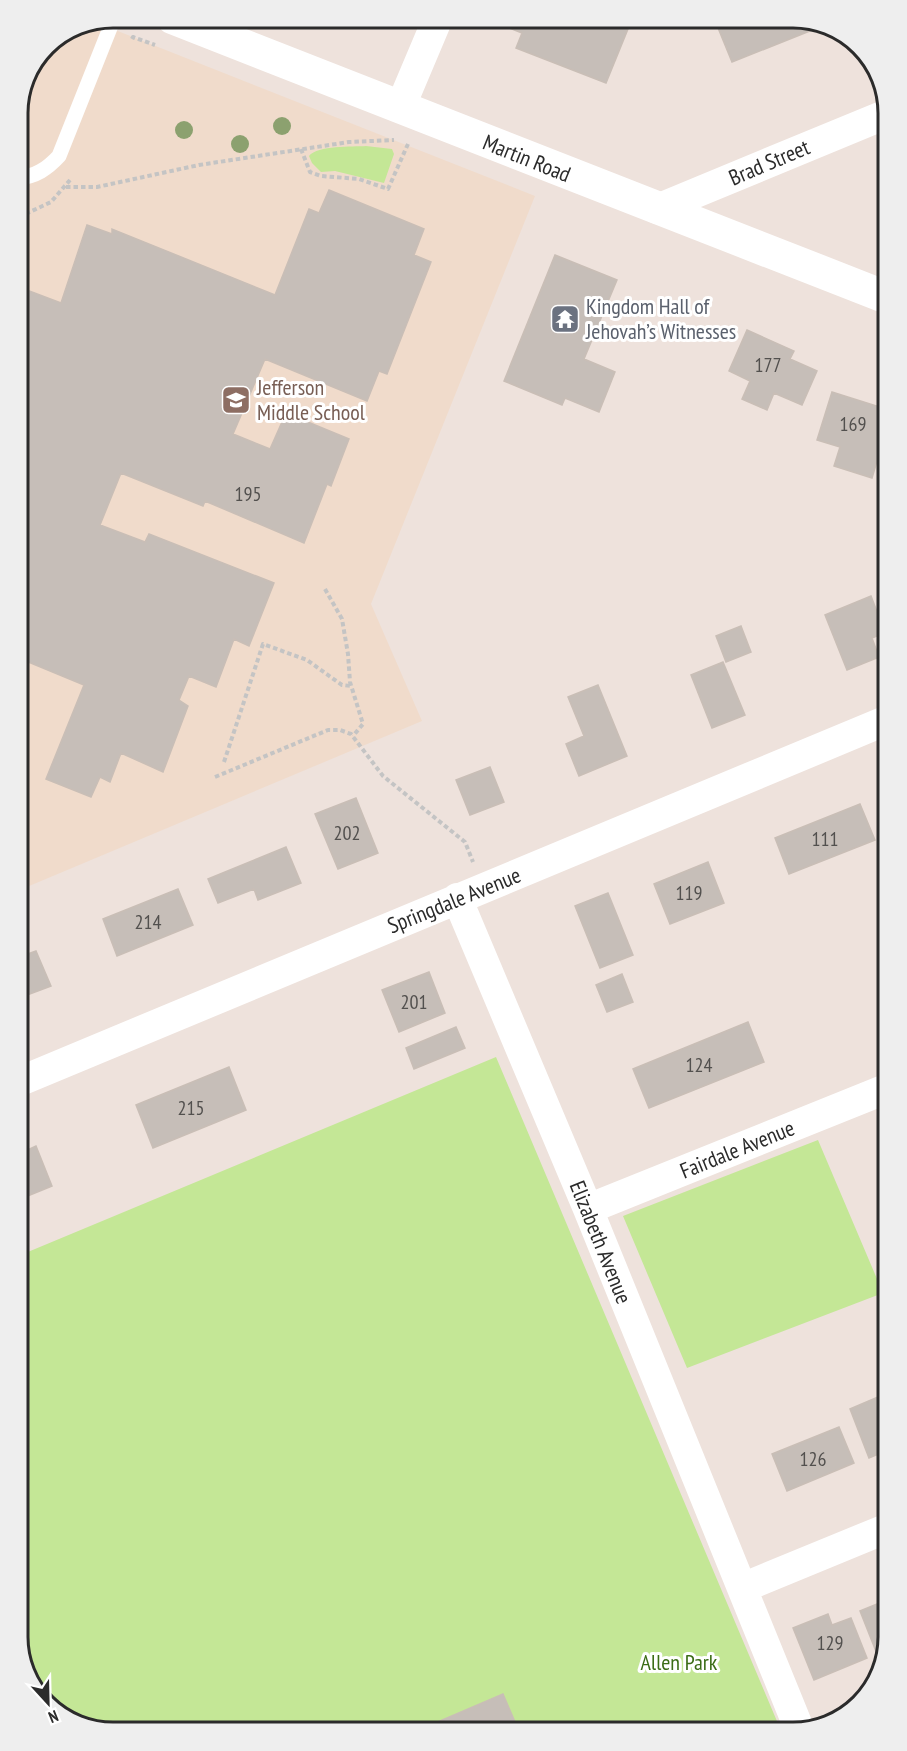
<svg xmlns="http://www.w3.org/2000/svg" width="907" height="1751" font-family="'PT Sans Narrow',sans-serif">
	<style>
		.education { fill: #f0dbcb }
		.green { fill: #c4e796 }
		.building { fill: #c6beb8; stroke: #c9beb6; stroke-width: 1.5 }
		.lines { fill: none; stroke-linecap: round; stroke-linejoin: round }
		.path { stroke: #c4c4c4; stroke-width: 4; stroke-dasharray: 4.5 3; stroke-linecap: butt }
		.service { stroke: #fff; stroke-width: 15 }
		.minor { stroke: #fff; stroke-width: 30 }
		.tertiary { stroke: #fff; stroke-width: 33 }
		.tree { fill: #8ca16f }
		.labels { text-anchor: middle; stroke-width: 6; stroke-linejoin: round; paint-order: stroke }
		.number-label { font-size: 20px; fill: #52504e }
		.street-label { font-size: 22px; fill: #2b2b2b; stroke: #fff }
		.worship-label { font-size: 22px; fill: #5b616d; stroke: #fff; text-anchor: start }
		.education-label { font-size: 22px; fill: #785e54; stroke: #fff; text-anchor: start }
		.park-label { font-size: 22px; fill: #3b6c16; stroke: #fff }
		.rim { fill: none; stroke: #2b2b2b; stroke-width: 3 }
	</style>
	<rect width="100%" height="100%" fill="#eee2dc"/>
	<path class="education" d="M100 24 535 196 371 604 422 721 22 889 18 108 46 46Z"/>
	<path class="green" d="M366 146 392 149 394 154 384 183 335 171 321 172 312 163 309 156C318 145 352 147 366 146Z
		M496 1057 779 1726 108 1733 60 1717 25 1674 23 1254Z
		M818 1140 883 1293 687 1368 623 1216Z"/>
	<path class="building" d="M511 18H630L632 19 606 83 516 48 522 33 507 27Z
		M714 18H800L820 27 732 62Z
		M329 190 424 229 414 255 431 262 387 374 379 371 367 401 265 359 233 434 270 449 286 413 349 439 331 486 327 484 304 543 205 501 203 506 121 473 100 525 145 542 149 534 274 583 249 646 234 639 216 687 189 676 179 700 188 706 163 772 121 753 110 782 100 777 91 797 46 779 84 685 21 659 19 287 61 303 87 225 112 234V229L275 295 309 209 319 213Z
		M555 255 617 280 584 359 615 372 599 412 565 398 562 405 504 381Z
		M747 330 794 351 790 359 817 371 802 405 774 393 767 410 742 399 750 381 729 371Z
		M832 392 883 408V441L872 478 834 466 840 447 817 440Z
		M871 596 884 630V633L872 638 879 657 847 670 825 615Z
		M741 626 751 652 726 662 716 636Z
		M723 662 745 715 712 728 691 675Z
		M598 685 627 756 579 776 566 744 584 736 568 697Z
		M490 767 504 802 470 815 456 780Z
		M356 798 378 853 338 869 315 814Z
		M860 804 875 840 789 874 775 838Z
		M286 847 301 883 258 900 254 889 218 903 208 879Z
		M708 862 724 903 670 924 654 884Z
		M178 889 193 925 117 956 103 919Z
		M608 893 633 955 600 968 575 906Z
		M36 951 51 986 22 997V956Z
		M429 972 445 1013 399 1032 382 990Z
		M622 974 633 1002 607 1012 596 985Z
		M748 1022 764 1062 649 1108 633 1069Z
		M456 1027 465 1048 414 1069 406 1048Z
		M229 1067 246 1110 153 1148 136 1105Z
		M36 1146 52 1186 23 1198V1152Z
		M885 1394 888 1401V1450L869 1458 850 1409Z
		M839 1427 854 1463 787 1491 772 1454Z
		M889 1599V1638L883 1657 879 1659 860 1611Z
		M828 1614 832 1625 851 1618 867 1658 814 1680 793 1628Z
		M503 1694 518 1729 419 1730Z"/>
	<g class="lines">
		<path class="path" d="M132 39 133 37 155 45
			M301 149 310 172 321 176 359 179 388 189 408 144
			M18 151 29 150
			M66 187H97L199 165 349 142 394 140
			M19 217 51 202 70 180
			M325 589 342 619 348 654 350 682 363 724 353 736
			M224 762 263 644 307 660 342 685 351 686
			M215 777 328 730H340L351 734 383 776 465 842 473 862"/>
		<path class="service" d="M19 178C36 176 47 169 59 156L114 18"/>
		<path class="minor" d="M400 108 438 18
			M657 209 882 116
			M457 898 588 1209 798 1726
			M23 1080 885 721
			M588 1209 886 1089
			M742 1588 888 1528"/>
		<path class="tertiary" d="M173 18 883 296"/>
	</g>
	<g class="tree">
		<circle cx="282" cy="126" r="9"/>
		<circle cx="184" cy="130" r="9"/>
		<circle cx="240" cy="144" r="9"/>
	</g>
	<defs>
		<g id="temple-square" transform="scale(1.5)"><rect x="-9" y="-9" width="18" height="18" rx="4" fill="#6b7280" stroke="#fff"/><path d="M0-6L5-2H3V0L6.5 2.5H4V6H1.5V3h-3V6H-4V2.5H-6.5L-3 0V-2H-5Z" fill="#fff"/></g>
		<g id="school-square" transform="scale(1.5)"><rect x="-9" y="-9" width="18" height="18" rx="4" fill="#8d6e63" stroke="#fff"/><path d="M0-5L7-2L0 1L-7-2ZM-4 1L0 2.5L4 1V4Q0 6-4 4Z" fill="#fff"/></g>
	</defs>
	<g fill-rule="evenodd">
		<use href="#temple-square" x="565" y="319"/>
		<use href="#school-square" x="236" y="400"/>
	</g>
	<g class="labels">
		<g class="number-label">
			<text x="768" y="372">177</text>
			<text x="853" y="431">169</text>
			<text x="248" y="501">195</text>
			<text x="347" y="840">202</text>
			<text x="825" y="846">111</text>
			<text x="689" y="900">119</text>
			<text x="148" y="929">214</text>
			<text x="414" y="1009">201</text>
			<text x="699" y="1072">124</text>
			<text x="191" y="1115">215</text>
			<text x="813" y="1466">126</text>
			<text x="830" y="1650">129</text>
		</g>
		<g class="street-label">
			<text transform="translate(527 158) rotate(22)" y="8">Martin Road</text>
			<text transform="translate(769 162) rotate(-23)" y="8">Brad Street</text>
			<text transform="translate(454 900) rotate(-22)" y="8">Springdale Avenue</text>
			<text transform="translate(737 1149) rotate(-22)" y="8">Fairdale Avenue</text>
			<text transform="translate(601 1242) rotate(68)" y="8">Elizabeth Avenue</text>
		</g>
		<g class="worship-label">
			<text x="586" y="314">Kingdom Hall of<tspan x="586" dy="25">Jehovah’s Witnesses</tspan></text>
		</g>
		<g class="education-label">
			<text x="257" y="395">Jefferson<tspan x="257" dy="25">Middle School</tspan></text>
		</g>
		<g class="park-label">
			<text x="679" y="1670">Allen Park</text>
		</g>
	</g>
	<path d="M0 0H907V1751H0ZM113 28H793A85 85 0 0 1 878 113V1637A85 85 0 0 1 793 1722H113A85 85 0 0 1 28 1637V113A85 85 0 0 1 113 28Z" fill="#eee" fill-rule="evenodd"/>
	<path class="rim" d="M113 28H793A85 85 0 0 1 878 113V1637A85 85 0 0 1 793 1722H113A85 85 0 0 1 28 1637V113A85 85 0 0 1 113 28Z"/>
	<g transform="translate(48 1703) rotate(158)" stroke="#ffffff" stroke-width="4.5" paint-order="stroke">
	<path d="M0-4.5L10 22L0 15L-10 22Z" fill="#2b2b2b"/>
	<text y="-9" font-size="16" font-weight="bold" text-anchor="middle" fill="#2b2b2b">N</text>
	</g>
</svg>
